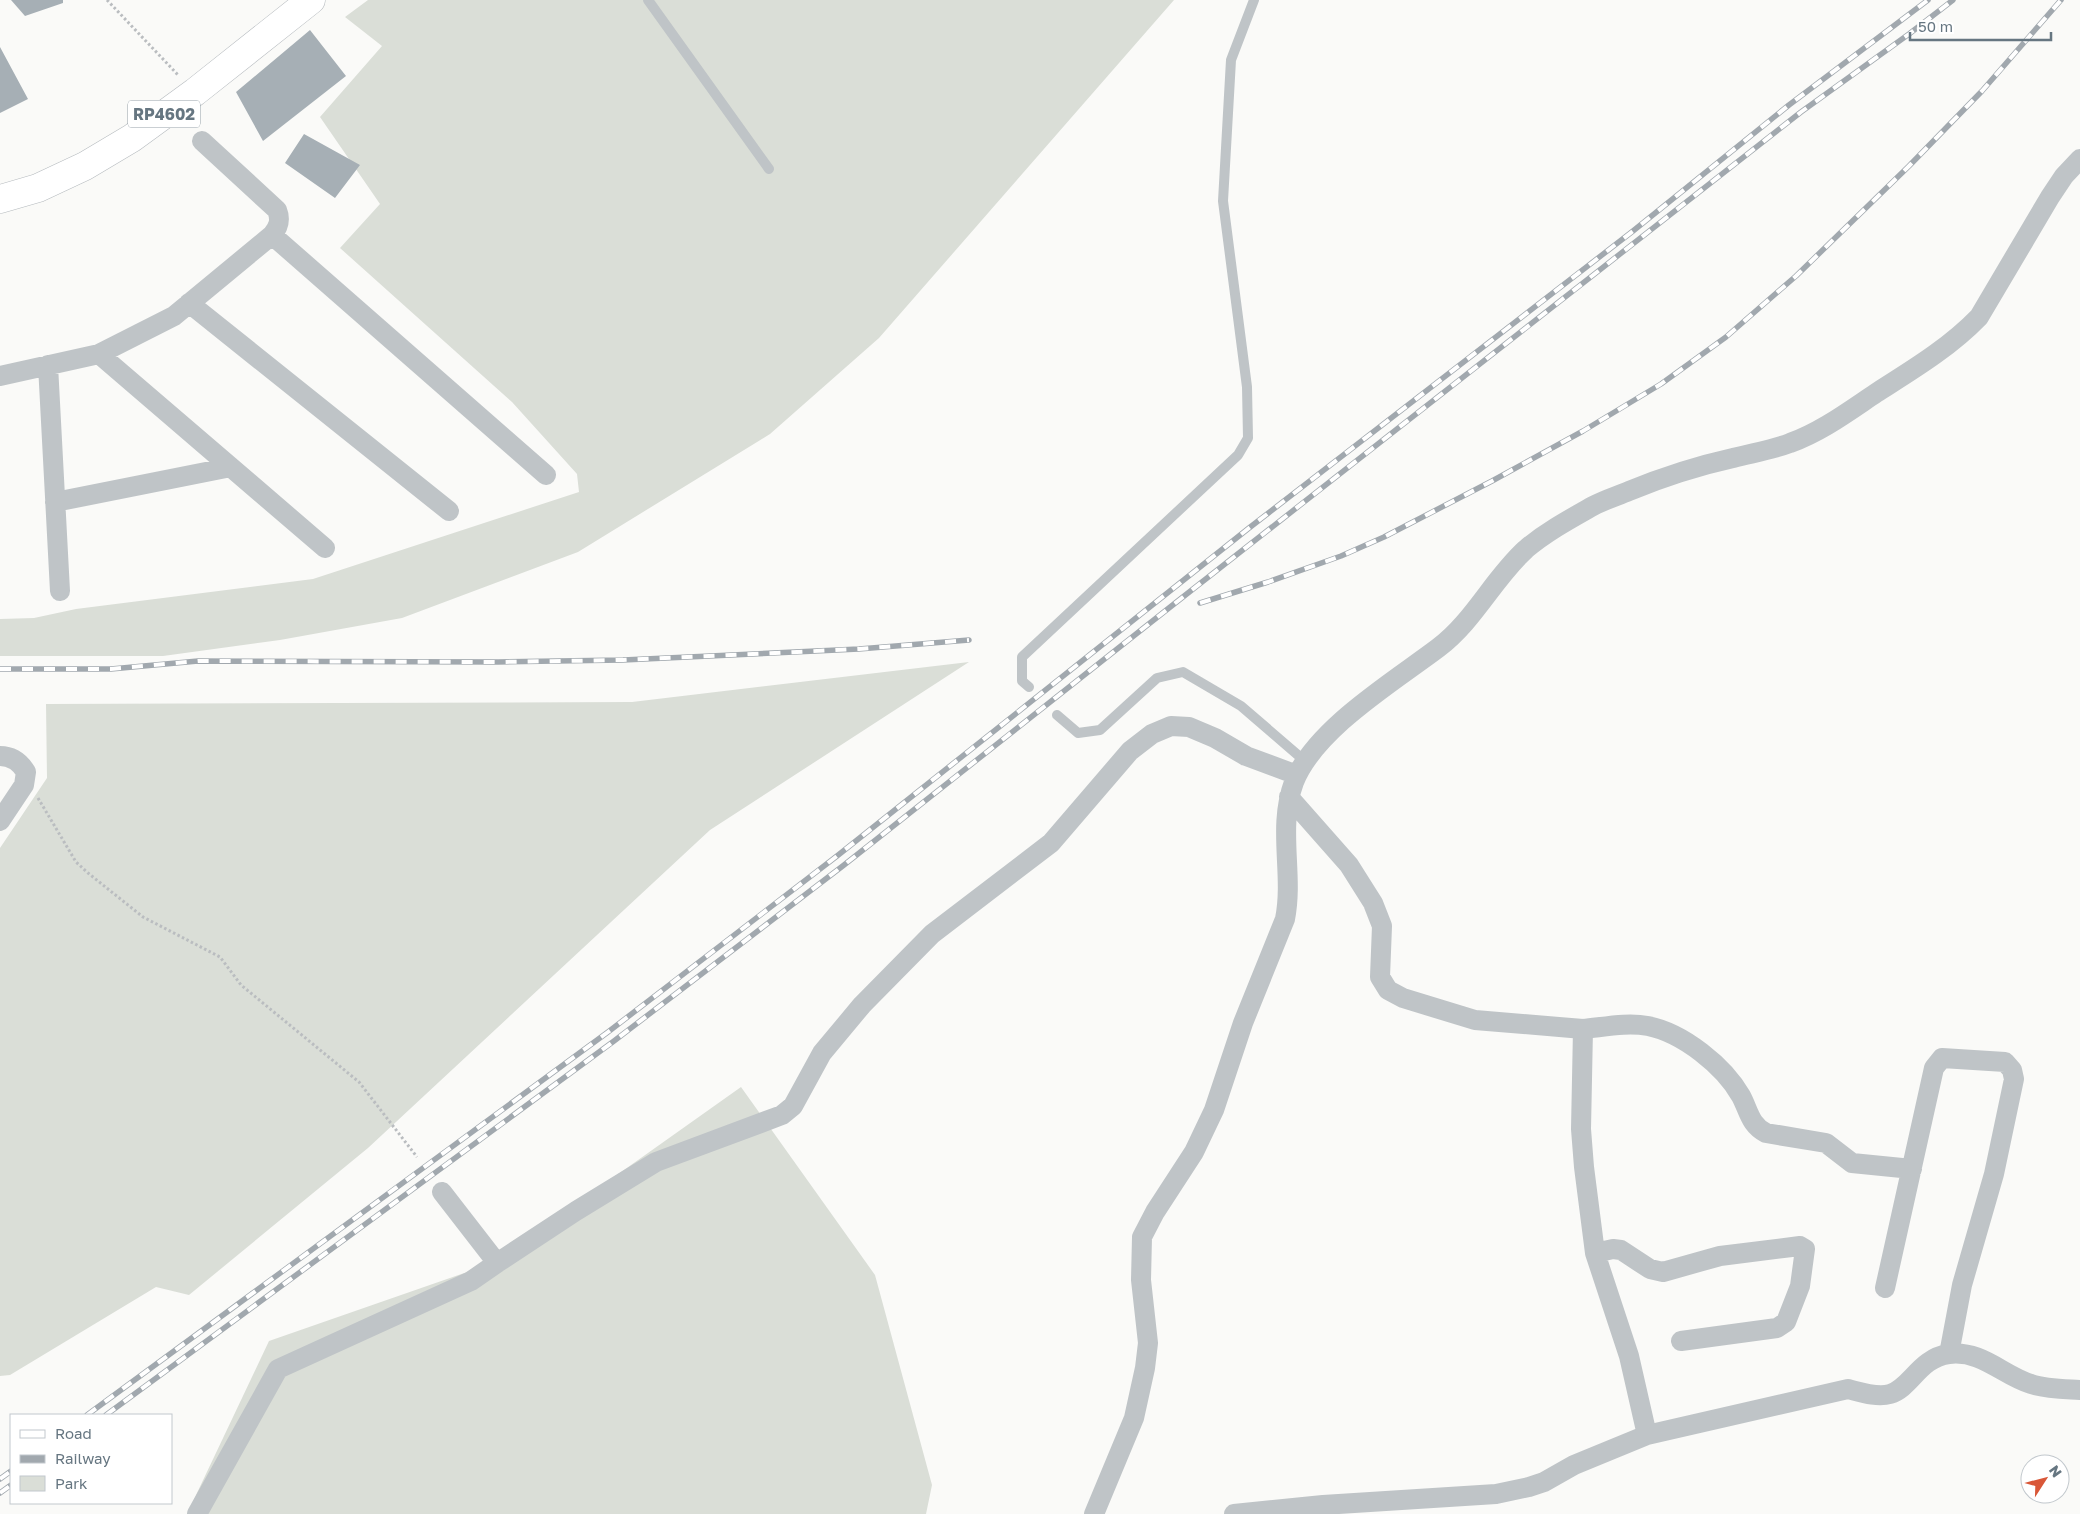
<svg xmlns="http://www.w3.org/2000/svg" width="2080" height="1514" font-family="'Golos Text',sans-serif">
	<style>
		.green { fill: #daded7 }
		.building { fill: #a6afb5 }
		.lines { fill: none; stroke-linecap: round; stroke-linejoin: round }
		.primary-casing { stroke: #b5babe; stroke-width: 29 }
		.path { stroke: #babdc0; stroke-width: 3; stroke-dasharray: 2.5 2.5; stroke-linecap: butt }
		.service { stroke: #bfc4c7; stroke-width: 10 }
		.minor { stroke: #bfc4c7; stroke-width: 20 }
		.primary { stroke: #fff; stroke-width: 28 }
		.rail-casing { stroke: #a1a8ae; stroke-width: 5.5 }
		.rail { stroke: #fff; stroke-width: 4; stroke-dasharray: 11; stroke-linecap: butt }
		.labels { text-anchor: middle; stroke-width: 5; stroke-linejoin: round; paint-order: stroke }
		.shield { fill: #fff; stroke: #949fa7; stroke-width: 1 }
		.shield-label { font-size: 16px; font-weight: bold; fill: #667681 }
	</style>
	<rect width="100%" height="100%" fill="#fafaf8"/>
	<path class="green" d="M368 0H1174L879 338 770 434 578 552 402 618 280 640 163 656H0V619L34 618 76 609 313 579 579 492 577 474 512 402 340 248 380 204 320 117 382 46 345 17Z
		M969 662 710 830 368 1148 189 1295 156 1287 10 1375 0 1376V848L47 778 46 704 632 702Z
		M741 1087 875 1275 932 1485 926 1514H187L269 1341 493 1263Z"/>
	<path class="building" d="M11 0H63V3L25 16Z
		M310 30 346 76 263 141 236 92Z
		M0 47 28 99 0 113Z
		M304 134 360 165 335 198 285 163Z"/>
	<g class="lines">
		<g class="primary-casing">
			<path id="primary" d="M0 199 38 188 85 166 132 138 195 92 311 0"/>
		</g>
		<path class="path" d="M107 0 179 76
			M38 798 76 862 88 873 143 917 220 957 241 985 359 1082 417 1157"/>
		<path class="service" d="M648 0 769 169
			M1029 687 1022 681V657L1238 455 1248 438 1247 387 1223 201 1231 60 1254 0
			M1057 715 1078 733 1100 730 1157 678 1183 672 1241 706 1306 762"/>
		<path class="minor" d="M202 141 277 210C281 220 279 227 272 235
			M189 303 449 511
			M99 354 325 548
			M48 365 60 591
			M0 376 99 354 174 316 272 235 546 475
			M55 502 231 467
			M0 756C12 756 20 762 26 772L24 785 0 821
			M1289 797 1349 865 1373 903 1382 926 1380 977 1388 990 1403 998 1475 1020 1583 1029 1581 1129 1584 1167 1595 1253
			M1583 1029C1604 1027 1627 1022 1648 1026 1683 1033 1724 1066 1741 1096 1749 1111 1750 1125 1766 1133L1826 1143 1852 1163 1912 1169
			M497 1263 576 1211 656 1162 782 1115 793 1106 822 1053 862 1005 932 934 1051 843 1130 751 1152 734 1171 726 1189 727 1215 738 1246 756 1297 775
			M1885 1288 1934 1068 1942 1058 2005 1062 2012 1070 2014 1079 1994 1174 1962 1285 1949 1354
			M1647 1435 1629 1356 1595 1253 1613 1249 1621 1250 1650 1269 1663 1272 1720 1256 1800 1246 1805 1249 1800 1286 1786 1322 1777 1328 1681 1341
			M197 1514 278 1369 471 1281 497 1263 442 1192
			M1094 1514 1134 1418 1145 1368 1148 1343 1141 1280 1142 1237 1155 1212 1194 1152 1214 1110 1243 1023 1285 919C1294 874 1277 828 1294 782 1315 729 1393 682 1438 648 1474 621 1493 579 1526 549 1546 532 1570 519 1593 506 1604 500 1617 496 1629 491 1663 477 1697 466 1733 458 1752 453 1772 450 1790 443 1821 432 1849 411 1876 393 1912 370 1949 348 1979 317L2050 197 2064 176 2080 159
			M1234 1514 1323 1505 1496 1494 1529 1487 1544 1482 1574 1465 1647 1435 1848 1389C1860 1392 1877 1398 1890 1394 1911 1388 1919 1358 1949 1354 1982 1350 2002 1375 2031 1384 2046 1389 2064 1389 2080 1390"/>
		<use href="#primary" class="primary"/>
		<g class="rail-casing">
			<path id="rail" d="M1200 603 1268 582 1341 556 1384 537 1492 481 1583 431 1661 384 1726 337 1796 276 1909 166 1982 91 2061 0
				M0 669H111L198 661 498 662 623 660 859 649 969 640
				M87 1415 608 1032 837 856 1249 528 1633 231 1789 105 1928 0
				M106 1415 614 1041 844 865 1174 604 1801 112 1909 34 1953 0
				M0 1479 11 1471
				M0 1493 11 1485"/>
		</g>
		<use href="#rail" class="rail"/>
	</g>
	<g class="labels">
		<rect class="shield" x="128" y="100.5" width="72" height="27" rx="4"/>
		<g class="shield-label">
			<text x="164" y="120">RP4602</text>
		</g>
	</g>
	<rect x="10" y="1414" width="162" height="90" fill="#ffffff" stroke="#c2c8cd"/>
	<rect x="20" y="1430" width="25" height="8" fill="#ffffff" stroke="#c2c8cd"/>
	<text x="55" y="1439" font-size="15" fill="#667681">Road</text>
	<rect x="20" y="1455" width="25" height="8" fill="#a1a8ae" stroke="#c2c8cd"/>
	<text x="55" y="1464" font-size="15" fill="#667681">Railway</text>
	<rect x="20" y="1476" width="25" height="15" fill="#daded7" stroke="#c2c8cd"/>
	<text x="55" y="1489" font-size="15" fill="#667681">Park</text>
	<g transform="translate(2045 1479) rotate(54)"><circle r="24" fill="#ffffff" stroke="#c2c8cd"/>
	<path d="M0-4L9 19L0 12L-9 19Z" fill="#d95738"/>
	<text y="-8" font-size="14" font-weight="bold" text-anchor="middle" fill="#667681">N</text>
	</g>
	<path d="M1910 32v8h141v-8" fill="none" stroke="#667681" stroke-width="2.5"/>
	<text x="1918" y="32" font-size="15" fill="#667681" stroke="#ffffff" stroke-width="4" paint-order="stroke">50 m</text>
</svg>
